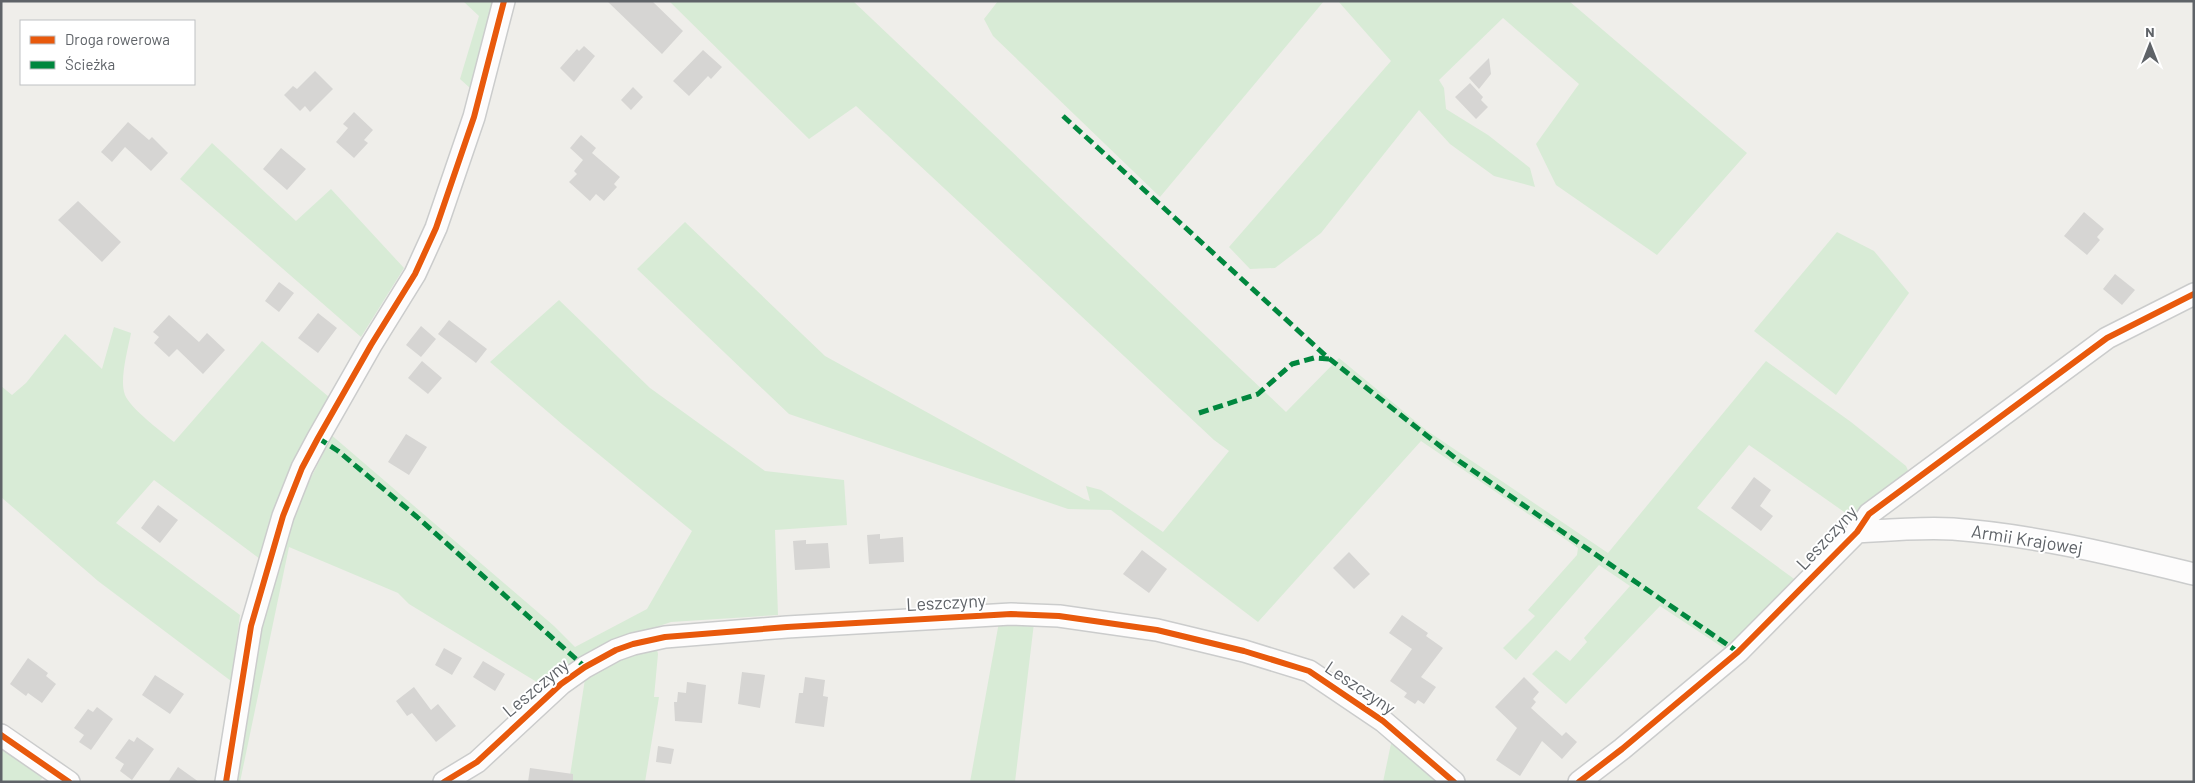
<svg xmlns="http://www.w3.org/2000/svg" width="2195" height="783" font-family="Barlow,sans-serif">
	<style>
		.green { fill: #d8ebd6 }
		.building { fill: #d6d5d3 }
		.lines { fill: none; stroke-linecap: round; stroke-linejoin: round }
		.minor-casing { stroke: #cbcccc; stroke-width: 24 }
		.minor { stroke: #fdfcfc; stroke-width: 21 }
		.quiet { stroke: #00873e; stroke-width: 5; stroke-dasharray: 10 5; stroke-linecap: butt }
		.cycleway-casing { stroke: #fff; stroke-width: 9 }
		.cycleway { stroke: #e8590c; stroke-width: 6 }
		.labels { text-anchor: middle; stroke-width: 4; stroke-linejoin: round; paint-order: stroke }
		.street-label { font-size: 18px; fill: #5f6368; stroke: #fff }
	</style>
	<rect width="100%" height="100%" fill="#efeeea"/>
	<path class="green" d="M496 1 475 87 470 88 460 79 479 16 464 2Z
		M669 1H853L1286 412 1339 358 1426 430 1608 553 1766 361 1851 422 1906 466 1910 475 1857 521 1749 445 1697 508 1797 581 1728 651 1660 606 1566 704 1532 674 1556 650 1570 661 1587 642 1584 638 1630 586 1599 565 1516 660 1503 648 1535 616 1528 610 1577 555 1578 548 1421 441 1258 622 1111 510 1068 509 789 414 637 269 685 222 825 356 1084 499 1090 501 1086 486 1101 490 1163 532 1229 451 1214 440 856 106 809 139Z
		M998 1H1324L1160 197 993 36 984 19Z
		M1338 1H1569L1747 153 1657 255 1556 185 1536 144 1579 84 1503 18 1439 80 1444 88 1446 109 1488 135 1530 168 1535 187 1494 176 1450 144 1419 110 1321 233 1275 268 1250 269 1229 247 1391 61Z
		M212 143 296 221 331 189 404 268 361 337 180 179Z
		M1837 232 1874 251 1909 293 1836 395 1754 331Z
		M559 300 650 388 765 471 844 480 847 525 775 530 778 615 671 622 630 636 545 687 409 604 398 593 289 547 240 782H235L263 618 295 509 324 452 329 433 554 626 575 647 647 609 692 531 563 425 490 362Z
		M114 327 131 333C128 349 119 380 125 395 130 408 162 432 174 442L262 341 329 397 311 429 281 494 269 522 260 559 154 480 116 523 240 615 231 681 98 581 1 497V386L12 395 26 383 65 334 102 369Z
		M999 622 1034 623 1015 782H970Z
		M651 645H656L658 654 654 697H659L645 782H569L585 679Z
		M1393 734 1443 782H1383Z
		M1 744 44 776 39 782H1Z"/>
	<path class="building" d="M607 1H652L683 31 662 54Z
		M584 46 595 56 574 82 560 68 577 49 579 51Z
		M703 50 722 67 711 79 708 76 689 96 673 81Z
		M1489 58 1491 74 1479 89 1469 78Z
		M315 71 333 89 310 112 305 106 300 111 284 95 293 86 297 89Z
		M1470 83 1483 97 1481 100 1488 107 1476 119 1455 97Z
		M633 87 643 97 631 110 621 100Z
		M354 112 373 130 364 140 368 143 354 158 336 142 348 128 343 124Z
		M128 122 149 140 152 137 168 153 151 171 125 147 112 162 101 152Z
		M581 135 596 148 592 153 620 177 614 184 617 187 604 201 596 194 590 201 569 182 577 174 574 171 583 160 570 148Z
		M281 148 306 169 287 190 263 169Z
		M78 201 121 242 102 262 58 220Z
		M2084 212 2104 229 2097 237 2100 240 2087 255 2064 236Z
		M2115 274 2135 290 2122 305 2103 289Z
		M279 282 294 293 279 312 265 301Z
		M318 313 337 328 318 353 298 338Z
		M169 315 199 342 207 333 225 350 203 374 177 349 169 357 154 343 159 337 153 332Z
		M449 320 487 349 476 363 438 334Z
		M421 326 436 339 421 357 406 345Z
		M422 361 442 378 428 394 408 378Z
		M406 434 427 447 409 475 388 462Z
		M1754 477 1771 490 1760 506 1773 516 1761 531 1731 508Z
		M158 505 178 520 160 543 141 528Z
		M880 534V539L903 537 904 562 869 564 867 535Z
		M806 540V544L828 543 830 568 795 570 793 541Z
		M1142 550 1167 569 1149 593 1123 574Z
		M1349 552 1370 574 1354 589 1333 568Z
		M1402 615 1428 633 1426 636 1443 648 1421 677 1436 687 1424 704 1418 700 1415 704 1404 697 1407 693 1390 681 1412 649 1389 633Z
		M444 648 462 658 452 675 435 665Z
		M28 658 48 673 46 676 56 684 42 703 28 693 26 696 10 684Z
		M483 661 505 674 495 691 473 677Z
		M742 672 765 675 760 708 738 704Z
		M155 675 184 694 170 714 142 695Z
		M805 677 825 680 823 696 828 697 824 727 795 723 799 693H803Z
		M1524 677 1539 692 1533 699 1536 702 1531 708 1562 736 1566 732 1577 742 1562 759 1542 741 1520 776 1496 760 1517 728 1495 707Z
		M687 682 706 685 702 723 675 721 674 702H677L678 692 686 693Z
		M414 687 431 710 438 704 456 726 436 742 412 713 407 716 396 701Z
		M97 707 113 719 91 750 79 742 84 735 74 728 88 709 93 712Z
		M137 737 154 749 132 780 120 771 124 764 115 758 129 739 134 742Z
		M658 746 674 749 671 764 656 762Z
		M178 767 199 782H168Z
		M530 768 573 774V782H528Z"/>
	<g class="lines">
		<g class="minor-casing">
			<path id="minor" d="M1857 532C1889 530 1922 527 1953 529 2034 535 2115 555 2194 574
				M1 735 69 782
				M226 782 251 626 283 516 302 468 318 438 371 345 415 274 436 228 474 117 504 1
				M444 782 477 762 561 684 585 667 616 650 633 644 665 637 787 627 1011 614 1059 616 1157 630 1244 651 1309 671 1383 721 1454 782
				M1579 782 1622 749 1738 652 1857 532 1869 514 2107 338 2194 294"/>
		</g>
		<use href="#minor" class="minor"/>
		<path class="quiet" d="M1063 116 1326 356 1459 461 1738 652
			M1199 413 1258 394 1292 364 1314 358 1330 359
			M318 438 338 451 417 517 585 667"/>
		<g class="cycleway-casing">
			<path id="cycleway" d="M1 735 69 782
				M226 782 251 626 283 516 302 468 318 438 371 345 415 274 436 228 474 117 504 1
				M444 782 477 762 561 684 585 667 616 650 633 644 665 637 787 627 1011 614 1059 616 1157 630 1244 651 1309 671 1383 721 1454 782
				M1579 782 1622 749 1738 652 1857 532 1869 514 2107 338 2194 294"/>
		</g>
		<use href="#cycleway" class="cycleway"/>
	</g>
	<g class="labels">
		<g class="street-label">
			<text transform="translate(1827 538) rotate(-47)" y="6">Leszczyny</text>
			<text transform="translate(2027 540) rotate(9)" y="6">Armii Krajowej</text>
			<text transform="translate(946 603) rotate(-3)" y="6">Leszczyny</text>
			<text transform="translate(536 688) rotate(-40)" y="6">Leszczyny</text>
			<text transform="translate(1360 688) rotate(34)" y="6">Leszczyny</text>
		</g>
	</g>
	<rect width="2195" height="783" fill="none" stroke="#5f6368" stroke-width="5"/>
	<rect x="20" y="20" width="175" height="65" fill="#ffffff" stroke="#bfc1c3"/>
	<rect x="30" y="36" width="25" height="8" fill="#e8590c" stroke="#bfc1c3"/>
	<text x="65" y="45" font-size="15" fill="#5f6368">Droga rowerowa</text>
	<rect x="30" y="61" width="25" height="8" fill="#00873e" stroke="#bfc1c3"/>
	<text x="65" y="70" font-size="15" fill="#5f6368">Ścieżka</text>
	<g transform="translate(2150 45)" stroke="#ffffff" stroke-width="4" paint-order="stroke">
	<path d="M0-4L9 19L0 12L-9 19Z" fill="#5f6368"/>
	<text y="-8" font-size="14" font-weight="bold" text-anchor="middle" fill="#5f6368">N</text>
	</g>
</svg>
